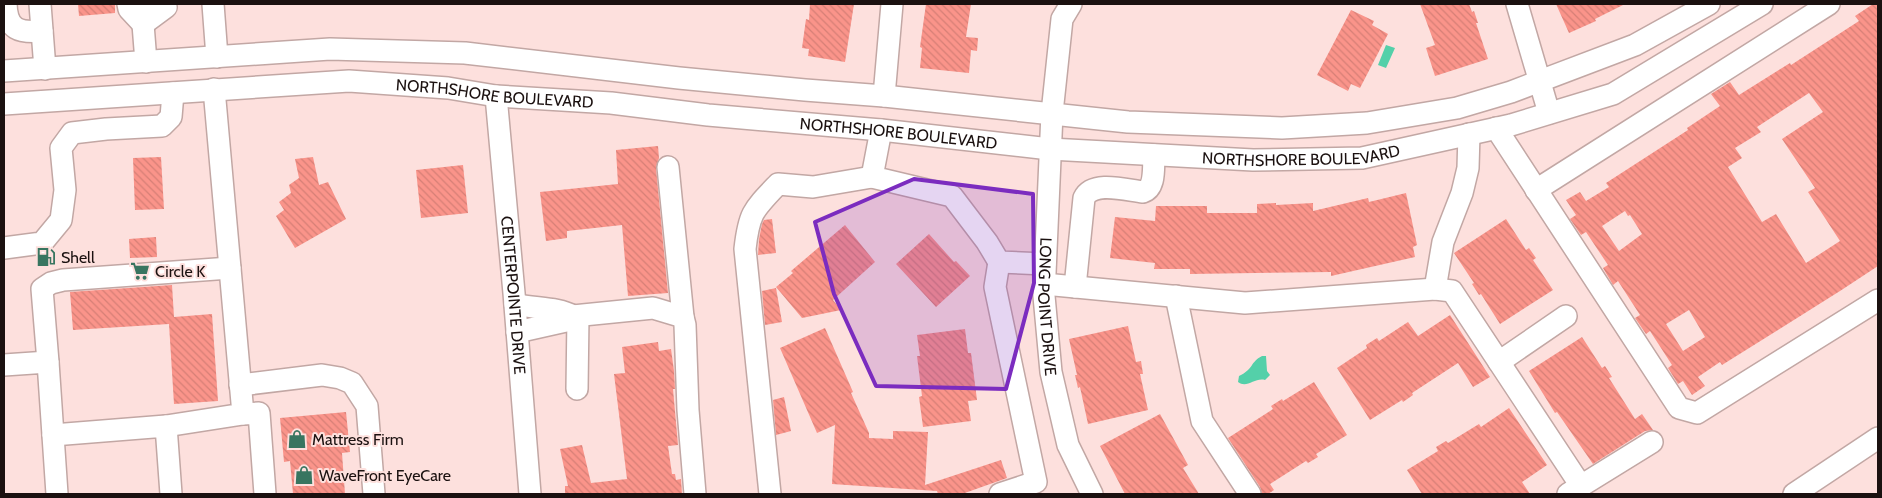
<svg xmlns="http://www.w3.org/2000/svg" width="1882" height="498" font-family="Cabin,sans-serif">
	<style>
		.water { fill: #54d0a9 }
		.building { fill: url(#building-back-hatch); fill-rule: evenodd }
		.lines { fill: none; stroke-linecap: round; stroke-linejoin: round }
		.minor-casing { stroke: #c2a7a4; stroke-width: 24 }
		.minor { stroke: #fff; stroke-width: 21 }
		.marked { fill: #7b2cbf; fill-opacity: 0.2; stroke: #7b2cbf; stroke-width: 4; stroke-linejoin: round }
		.labels { text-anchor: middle; stroke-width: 4; stroke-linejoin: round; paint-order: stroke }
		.street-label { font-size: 16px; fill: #1b1110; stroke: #fde0dd }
		.poi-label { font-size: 16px; fill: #1b1110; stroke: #fde0dd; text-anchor: start }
	</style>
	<defs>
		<pattern id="building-back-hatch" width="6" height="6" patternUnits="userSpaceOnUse" patternTransform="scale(1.25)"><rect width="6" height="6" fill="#fa948a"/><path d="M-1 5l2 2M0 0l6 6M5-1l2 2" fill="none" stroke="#d67f76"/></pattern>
	</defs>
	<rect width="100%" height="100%" fill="#fde0dd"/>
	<path class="water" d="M1386 45 1395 48 1386 68 1378 65Z
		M1262 356H1266L1267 371 1270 375 1265 380C1255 377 1247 389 1238 382L1239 376C1254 369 1250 362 1262 356Z"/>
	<path class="building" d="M78 4H115V13L79 16Z
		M810 4H854L845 62 808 56 809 49 802 48 806 19 809 20Z
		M926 4H971L966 37 978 38 977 51 971 50 969 73 920 68 922 48 920 47Z
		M1420 4H1469L1472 12 1474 11 1478 23H1476L1488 59 1435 76 1426 48 1435 45Z
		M1556 4H1625L1595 19 1596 21 1569 33Z
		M1873 4H1878V266L1840 291 1722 365 1720 362 1698 377 1705 386 1692 395 1683 381 1678 384 1668 368 1672 365 1650 331 1646 334 1635 318 1640 315 1618 281 1613 285 1603 268 1608 265 1586 232 1581 235 1570 219 1576 215 1566 200 1580 192 1586 201 1609 187 1606 183 1688 130 1687 128 1720 106 1711 94 1730 82 1739 95 1790 63 1791 65 1859 21 1855 16ZM1809 93 1823 112 1782 139 1815 188 1808 192 1840 241 1806 263 1776 214 1762 222 1728 167 1742 158 1735 148 1761 132 1757 127ZM1625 211 1628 216 1630 215 1642 234 1619 251 1602 226ZM1689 310 1705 337 1683 351 1666 324Z
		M1351 10 1374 21 1372 25 1388 34 1360 88 1351 84 1348 91 1317 75Z
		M658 146 659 158 656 168 668 293 628 296 622 225 567 231V238L546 241 540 192 618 184 616 150Z
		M161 157 164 209 135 210 133 158Z
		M313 157 319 185 328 182 346 219 295 248 276 216 284 210 279 202 291 193 289 185 299 178 295 159Z
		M463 165 468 213 421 218 416 170Z
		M1406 193 1417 245 1413 247 1415 257 1331 276V272L1190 274V269H1154L1155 263 1110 258 1115 217 1155 221 1156 206H1207V213H1257V204L1276 203V205L1313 203V211L1368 198 1369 202Z
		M772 219 776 253 758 255 759 239 762 224 764 220Z
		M1506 219 1526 250 1529 248 1536 258 1533 260 1553 290 1500 324 1481 294 1479 295 1472 284 1474 283 1454 253Z
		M845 225 875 262 833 300 841 310 802 318 776 287 793 273 791 271Z
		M929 234 954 262 956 261 970 276 936 307 896 264Z
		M156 237 157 257 130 258 129 239Z
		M172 285 174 317 212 314 218 401 174 404 169 324 73 330 70 292Z
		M776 288 782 322 765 325 762 291Z
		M1450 315 1490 377 1473 387 1458 363 1412 393 1413 395 1403 402 1402 400 1370 420 1337 368 1367 348 1366 345 1377 338 1379 341 1408 322 1418 336Z
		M1128 326 1136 362 1141 361 1143 374H1140L1148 410 1088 424 1080 387 1078 388 1075 375H1077L1069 339Z
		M825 328 853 392 851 393 869 433V438L893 439V431L928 432 925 485 1001 460 1007 478 962 494H938L937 491 832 484 835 425 817 433 780 348Z
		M965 329 968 353H971L977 400 968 401 971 421 923 427 919 397 922 396 917 356H920L917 335Z
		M1582 337 1602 368 1605 366 1612 377 1609 378 1635 419 1642 414 1653 430 1645 431 1593 464 1557 412 1555 413 1529 371Z
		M658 342 659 351 671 349 674 371 675 389H673L678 445 668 446 672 474H675L676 480 681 479 682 494H565V486H568L560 449 582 445 591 483 627 479 614 374 625 373 622 347Z
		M1314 382 1347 435 1316 454 1318 457 1308 463 1306 461 1270 484 1274 490 1268 494H1262L1260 487 1228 438 1273 409 1271 406 1282 399 1283 401Z
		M784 397 791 431 776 435 773 400Z
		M1509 408 1547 465 1522 482 1530 494H1422L1407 470 1438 451 1436 447 1446 441 1448 443 1479 424 1481 427Z
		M346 412 350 452 342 453 345 494H293L290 461 284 462 280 418Z
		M1160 414 1188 465 1183 468 1199 494H1125L1100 446Z"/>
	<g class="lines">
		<g class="minor-casing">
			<g id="minor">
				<path d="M6 4C7 30 19 33 42 31"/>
				<path d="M40 4 45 69"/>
				<path d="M128 4 129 9 143 24"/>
				<path d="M144 4 143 24 146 62"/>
				<path d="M213 4 217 57"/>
				<path id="s1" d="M1071 4 1062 19 1052 113 1044 296 1051 372 1068 445 1092 494"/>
				<path d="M1517 4 1549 113"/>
				<path d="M143 24 166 7 165 4"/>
				<path d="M4 71 330 49 465 53 679 78 805 90 884 96 1128 122 1282 128 1367 123 1457 108 1511 92 1635 45 1709 4"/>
				<path id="s2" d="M496 96 514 293 530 494"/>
				<path d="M884 96 892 4"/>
				<path id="s3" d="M4 104 349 81 448 88 496 96 611 103 708 115 881 130 1050 149 1253 160 1362 158 1511 125 1613 94 1762 4"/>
				<path d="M1496 128 1679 408 1697 413 1878 300"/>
				<path d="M881 130 872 177 952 196 987 242 999 262 1045 264"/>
				<path d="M668 167 683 317"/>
				<path d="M1536 190 1829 4"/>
				<path d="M4 248 42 243 61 220 65 190 61 148 72 133 106 129 162 126 171 117 173 93"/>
				<path d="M999 262 995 287 1036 482 1000 494"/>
				<path d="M1044 284 1245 303 1435 289 1452 291 1581 486"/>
				<path d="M1075 287 1084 198C1093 180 1126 190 1143 192 1156 188 1153 167 1154 155"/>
				<path d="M1435 289 1443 242 1462 193 1468 168 1469 134"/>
				<path d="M1176 296 1202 421 1250 494"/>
				<path d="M515 304C533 309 557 307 573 316"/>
				<path d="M517 332 566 321 573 316 653 308 683 317 685 325 688 410 695 494"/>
				<path d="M48 362 42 289 51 283 63 280 230 268"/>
				<path d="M1499 362 1566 316"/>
				<path d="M4 365 48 362 57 494"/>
				<path d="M240 385 322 375 340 378 352 383 367 406 374 494"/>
				<path d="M577 389 578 316"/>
				<path d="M243 414 259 413 265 494"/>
				<path d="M166 426 243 414 214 89"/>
				<path d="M53 435 166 426 171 494"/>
				<path d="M770 494 745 249C749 213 753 210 778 184L813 187 872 177"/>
				<path d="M1568 494 1652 442"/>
				<path d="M1794 494 1878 438"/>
			</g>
		</g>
		<use href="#minor" class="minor"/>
	</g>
	<path class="marked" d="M914 179 1033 194 1034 283 1006 389 876 386 834 294 815 222Z"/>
	<defs>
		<g id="fuel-bare" transform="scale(1.5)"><path d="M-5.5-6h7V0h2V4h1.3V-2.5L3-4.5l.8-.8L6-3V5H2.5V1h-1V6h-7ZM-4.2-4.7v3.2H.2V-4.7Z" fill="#387560" stroke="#fde0dd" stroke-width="2.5" paint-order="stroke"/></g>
		<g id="supermarket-bare" transform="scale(1.5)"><path d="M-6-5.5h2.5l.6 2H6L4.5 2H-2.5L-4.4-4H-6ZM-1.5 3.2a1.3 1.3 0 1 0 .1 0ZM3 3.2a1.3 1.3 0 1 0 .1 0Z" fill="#387560" stroke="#fde0dd" stroke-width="2.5" paint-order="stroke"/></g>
		<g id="shop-bare" transform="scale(1.5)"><path d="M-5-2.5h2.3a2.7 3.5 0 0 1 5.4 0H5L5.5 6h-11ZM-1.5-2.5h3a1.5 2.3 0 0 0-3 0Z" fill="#387560" stroke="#fde0dd" stroke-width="2.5" paint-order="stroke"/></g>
	</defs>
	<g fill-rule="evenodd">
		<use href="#fuel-bare" x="46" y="257"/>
		<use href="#supermarket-bare" x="140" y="271"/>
		<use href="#shop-bare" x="297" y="439"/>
		<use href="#shop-bare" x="304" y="475"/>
	</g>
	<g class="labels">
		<g class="street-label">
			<text dy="6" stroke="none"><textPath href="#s3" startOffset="492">NORTHSHORE BOULEVARD</textPath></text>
			<text dy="6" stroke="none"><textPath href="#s3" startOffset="898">NORTHSHORE BOULEVARD</textPath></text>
			<text dy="6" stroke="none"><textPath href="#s3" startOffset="1302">NORTHSHORE BOULEVARD</textPath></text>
			<text dy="6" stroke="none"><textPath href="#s2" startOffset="200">CENTERPOINTE DRIVE</textPath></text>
			<text dy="6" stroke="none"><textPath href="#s1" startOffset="306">LONG POINT DRIVE</textPath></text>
		</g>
		<g class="poi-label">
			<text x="61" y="263">Shell</text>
			<text x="155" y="277">Circle K</text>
			<text x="312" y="445">Mattress Firm</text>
			<text x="319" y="481">WaveFront EyeCare</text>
		</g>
	</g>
	<rect width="1882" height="498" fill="none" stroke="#1b1110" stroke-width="10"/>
</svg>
